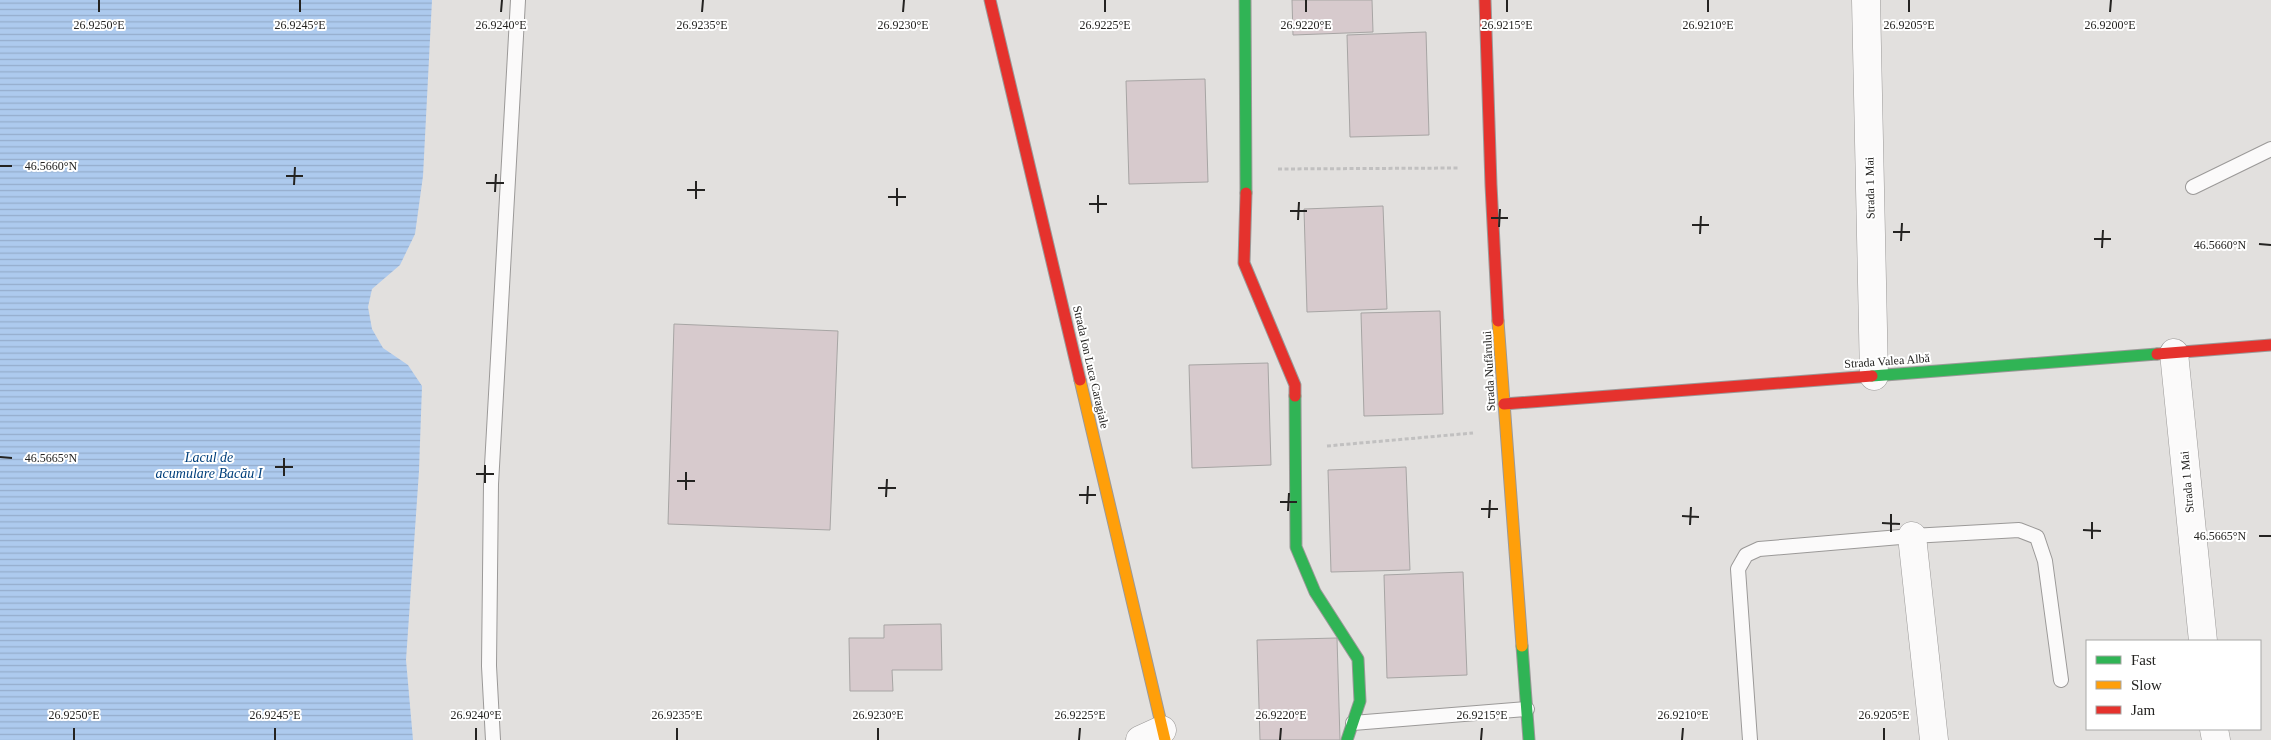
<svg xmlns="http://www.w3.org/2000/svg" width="2271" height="740" font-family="Georgia,serif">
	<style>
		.water { fill: url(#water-rules) }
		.building { fill: #d7cacd; stroke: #a7a5a4 }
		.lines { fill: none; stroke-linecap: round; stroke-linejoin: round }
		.lane-casing { stroke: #9b9998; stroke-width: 16 }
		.street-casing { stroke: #9b9998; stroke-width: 29 }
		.fast-casing { stroke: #9b9998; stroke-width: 13 }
		.slow-casing { stroke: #9b9998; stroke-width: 13 }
		.jam-casing { stroke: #9b9998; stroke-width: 13 }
		.path { stroke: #c1c0c0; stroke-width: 3; stroke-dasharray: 4 2.5; stroke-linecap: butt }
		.lane { stroke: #fbfafa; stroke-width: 14 }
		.street { stroke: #fbfafa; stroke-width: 28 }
		.fast { stroke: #30b455; stroke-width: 11 }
		.slow { stroke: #ff9f0a; stroke-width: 11 }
		.jam { stroke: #e5322d; stroke-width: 11 }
		.ticks { fill: none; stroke: #242321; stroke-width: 2 }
		.labels { text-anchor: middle; stroke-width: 4; stroke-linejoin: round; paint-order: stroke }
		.street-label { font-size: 12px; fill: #242321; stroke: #fff }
		.water-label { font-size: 14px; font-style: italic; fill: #003f7b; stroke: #fff }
		.ticks-label { font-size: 12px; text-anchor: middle; fill: #242321; stroke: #fff; stroke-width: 4; stroke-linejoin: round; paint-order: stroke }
	</style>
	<defs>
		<pattern id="water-rules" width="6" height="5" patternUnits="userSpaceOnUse" patternTransform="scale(1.25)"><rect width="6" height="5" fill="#adcaee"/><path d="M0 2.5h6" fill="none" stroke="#95adcc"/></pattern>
	</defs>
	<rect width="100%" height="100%" fill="#e2e0de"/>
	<path class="water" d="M0 0H432L423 176 415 234 400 265 372 289 368 307 372 329 383 348 408 365 422 386 419 471 406 660 413 740H0Z"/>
	<path class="building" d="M1292 0H1372L1373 32 1293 35Z
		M1426 32 1429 135 1350 137 1347 35Z
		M1205 79 1208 182 1129 184 1126 81Z
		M1383 206 1387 309 1307 312 1304 209Z
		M1440 311 1443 414 1364 416 1361 313Z
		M674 324 838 331 830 530 668 524Z
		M1268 363 1271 465 1192 468 1189 365Z
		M1406 467 1410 570 1331 572 1328 470Z
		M1463 572 1467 675 1387 678 1384 575Z
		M941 624 942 670H892L893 691H850L849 638H884V625Z
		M1337 638 1340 740H1260L1257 640Z"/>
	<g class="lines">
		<g class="lane-casing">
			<path id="lane" d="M2193 187 2271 149
				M1353 723 1527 709
				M493 740 489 666 491 484 518 0
				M1750 740 1738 569 1746 555 1759 549 1912 536 2019 530 2037 537 2045 561 2061 680"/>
		</g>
		<g class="street-casing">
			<path id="street" d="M1866 0 1874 376
				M2174 353 2203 641
				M1912 536 1934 740
				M2214 729 2216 740
				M1140 740 1162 730"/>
		</g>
		<g class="fast-casing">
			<path id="fast" d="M1245 0 1246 193
				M1872 376 2157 354
				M1295 396 1296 547 1315 592 1358 659 1360 701 1347 740
				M1522 646 1529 740"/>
		</g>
		<g class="slow-casing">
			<path id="slow" d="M1498 321 1522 646
				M1080 380 1165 740"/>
		</g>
		<g class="jam-casing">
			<path id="jam" d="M990 0 1080 380
				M1485 0 1491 185 1498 321
				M1246 193 1244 263 1295 385V396
				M2157 354 2271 345
				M1504 404 1872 376"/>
		</g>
		<path class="path" d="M1278 169 1459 168
			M1327 446 1473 433"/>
		<use href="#lane" class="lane"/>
		<use href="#street" class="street"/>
		<use href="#fast" class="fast"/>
		<use href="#slow" class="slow"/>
		<use href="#jam" class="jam"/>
	</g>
	<path class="ticks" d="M99 12V0M300 12V0M501 12 502 0M702 12 703 0M903 12 904 0M1105 12V0M1306 12V0M1507 12V0M1708 12V0M1909 12V0M2110 12 2111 0M0 166H12M286 176H303M486 183H504M294 185 295 167M687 190H705M495 192 496 174M888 197H906M696 199V181M1089 204H1107M897 206V188M1290 211H1307M1098 213V195M1491 218H1508M1298 220 1299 202M1692 225H1709M1499 227 1500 209M1893 232H1910M1700 234 1701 216M2094 239H2111M1901 241 1902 223M2259 244 2271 245M2102 248 2103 230M0 457 12 458M275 467H293M476 474H494M284 476V458M677 481H695M485 483V465M878 488H896M686 490V472M1079 495H1096M886 497 887 479M1280 502H1297M1087 504 1088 486M1481 509H1498M1288 511 1289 493M1682 516 1699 517M1489 518 1490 500M1882 523 1900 524M1690 525 1691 507M2083 530 2101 531M1891 532V514M2259 536H2271M2092 539V522M74 740V728M275 740V728M476 740V728M677 740V728M878 740V728M1079 740 1080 728M1280 740 1281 728M1481 740 1482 728M1682 740 1683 728M1884 740V728"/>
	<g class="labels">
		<g class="street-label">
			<text transform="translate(1870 188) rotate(-91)" y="4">Strada 1 Mai</text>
			<text transform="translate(1887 361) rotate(-4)" y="4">Strada Valea Albă</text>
			<text transform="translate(1091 367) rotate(77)" y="4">Strada Ion Luca Caragiale</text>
			<text transform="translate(1489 371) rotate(-93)" y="4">Strada Nufărului</text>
			<text transform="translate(2187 482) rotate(-95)" y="4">Strada 1 Mai</text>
		</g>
		<g class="water-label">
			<text x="209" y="462">Lacul de<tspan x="209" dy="16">acumulare Bacău I</tspan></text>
		</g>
	</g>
	<g class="ticks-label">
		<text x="99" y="29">26.9250°E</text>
		<text x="300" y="29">26.9245°E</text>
		<text x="501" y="29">26.9240°E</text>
		<text x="702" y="29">26.9235°E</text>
		<text x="903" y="29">26.9230°E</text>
		<text x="1105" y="29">26.9225°E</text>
		<text x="1306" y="29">26.9220°E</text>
		<text x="1507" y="29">26.9215°E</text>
		<text x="1708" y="29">26.9210°E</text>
		<text x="1909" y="29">26.9205°E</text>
		<text x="2110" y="29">26.9200°E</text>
		<text x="51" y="170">46.5660°N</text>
		<text x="2220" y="249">46.5660°N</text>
		<text x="51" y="462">46.5665°N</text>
		<text x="2220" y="540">46.5665°N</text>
		<text x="74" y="719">26.9250°E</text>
		<text x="275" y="719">26.9245°E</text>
		<text x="476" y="719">26.9240°E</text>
		<text x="677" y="719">26.9235°E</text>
		<text x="878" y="719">26.9230°E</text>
		<text x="1080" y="719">26.9225°E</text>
		<text x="1281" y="719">26.9220°E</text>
		<text x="1482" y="719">26.9215°E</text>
		<text x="1683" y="719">26.9210°E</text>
		<text x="1884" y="719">26.9205°E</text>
	</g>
	<rect x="2086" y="640" width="175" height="90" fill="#ffffff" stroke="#a7a7a6"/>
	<rect x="2096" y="656" width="25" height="8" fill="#30b455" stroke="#a7a7a6"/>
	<text x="2131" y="665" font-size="15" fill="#242321">Fast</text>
	<rect x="2096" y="681" width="25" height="8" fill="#ff9f0a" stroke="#a7a7a6"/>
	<text x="2131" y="690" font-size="15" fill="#242321">Slow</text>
	<rect x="2096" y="706" width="25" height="8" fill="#e5322d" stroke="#a7a7a6"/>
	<text x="2131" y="715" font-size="15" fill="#242321">Jam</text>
</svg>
